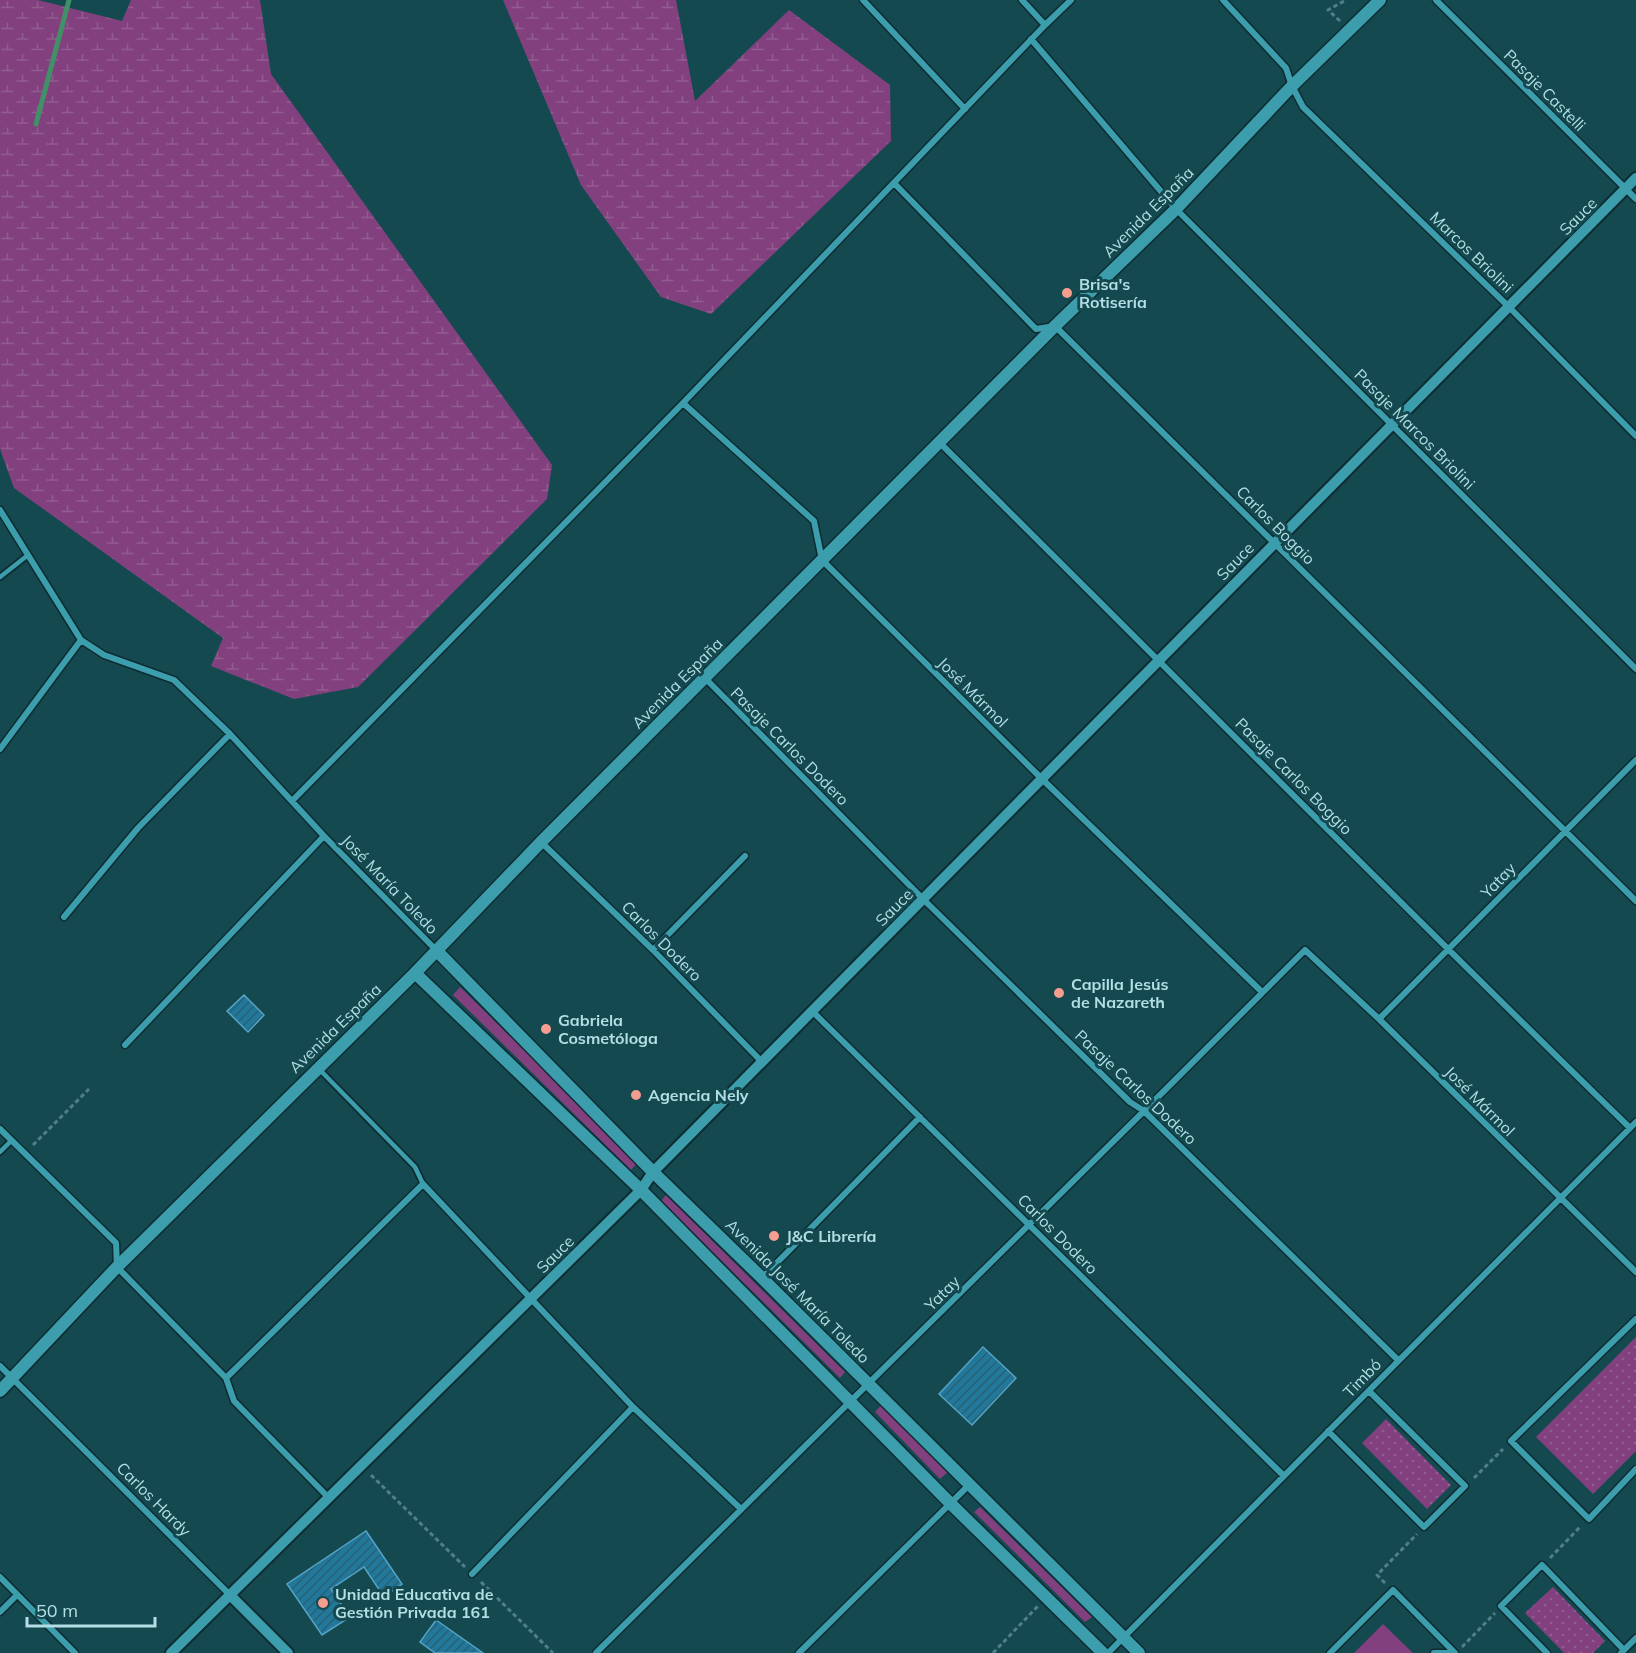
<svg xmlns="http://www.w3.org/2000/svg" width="1636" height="1653" font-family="Mulish,sans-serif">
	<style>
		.green { fill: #82417e }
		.wetland { fill: url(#wetland-marsh) }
		.park { fill: url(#park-dots) }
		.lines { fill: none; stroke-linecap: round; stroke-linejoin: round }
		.stream { stroke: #419067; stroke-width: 5 }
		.building { fill: url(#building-hatch); stroke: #55a3c5; stroke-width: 1.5 }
		.service-casing { stroke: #0e2c31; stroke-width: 8 }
		.minor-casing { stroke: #0e2c31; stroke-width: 9 }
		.tertiary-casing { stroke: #0e2c31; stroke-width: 14 }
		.secondary-casing { stroke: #0e2c31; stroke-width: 15 }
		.path { stroke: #4f8087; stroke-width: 3; stroke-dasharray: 4.5 3; stroke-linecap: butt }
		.service { stroke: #3c9ead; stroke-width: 4.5 }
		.minor { stroke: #3c9ead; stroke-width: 6 }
		.tertiary { stroke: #3c9ead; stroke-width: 10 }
		.secondary { stroke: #3c9ead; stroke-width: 12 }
		.poi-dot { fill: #f59d8f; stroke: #144950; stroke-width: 2 }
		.labels { text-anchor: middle; stroke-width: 6; stroke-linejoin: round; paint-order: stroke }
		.street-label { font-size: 16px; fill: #b3dee5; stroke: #144950 }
		.poi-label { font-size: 16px; font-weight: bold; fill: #b3dee5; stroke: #144950; text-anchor: start }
	</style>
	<defs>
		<pattern id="wetland-marsh" width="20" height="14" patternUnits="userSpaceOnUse" patternTransform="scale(1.5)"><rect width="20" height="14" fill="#82417e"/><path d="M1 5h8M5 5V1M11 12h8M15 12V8" fill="none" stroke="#915c90"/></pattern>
		<pattern id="park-dots" width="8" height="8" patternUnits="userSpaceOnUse" patternTransform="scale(1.5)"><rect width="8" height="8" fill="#82417e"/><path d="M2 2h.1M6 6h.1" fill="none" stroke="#915c90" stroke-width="1.8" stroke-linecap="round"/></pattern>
		<pattern id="building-hatch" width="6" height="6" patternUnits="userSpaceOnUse" patternTransform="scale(1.5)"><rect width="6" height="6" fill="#21789a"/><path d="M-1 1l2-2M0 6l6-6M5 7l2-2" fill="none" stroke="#2a6074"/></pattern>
	</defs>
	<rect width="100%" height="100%" fill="#144950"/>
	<path class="green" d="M460 987 638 1162 631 1170 453 995Z
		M666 1195 845 1372 840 1378 661 1201Z
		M882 1404 948 1472 940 1479 875 1412Z
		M980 1507 1092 1617 1085 1622 974 1512Z
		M1383 1624 1413 1653H1354Z"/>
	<path class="wetland" d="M0 0H38L122 21 131 0H260L271 74 552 465 547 499 358 687 294 699 211 666 223 638 14 488 0 449Z
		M503 0H676L695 101 789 10 890 85 891 141 711 314 661 297 581 185Z"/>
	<path class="park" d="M1636 1337V1451L1593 1494 1536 1437Z
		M1386 1419 1451 1485 1427 1509 1362 1443Z
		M1553 1587 1605 1641 1593 1653H1564L1525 1613Z"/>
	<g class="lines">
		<path class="stream" d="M36 124 69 0"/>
	</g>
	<path class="building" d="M244 995 264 1015 248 1032 227 1011Z
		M983 1347 1016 1378 972 1425 939 1394Z
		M366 1531 402 1584 384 1597 364 1567 331 1589 350 1617 322 1635 287 1584Z
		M436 1620 483 1653H435L420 1642Z"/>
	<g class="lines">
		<g class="service-casing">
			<path id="service" d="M0 577 28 555
				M320 1070 415 1167 423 1184
				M0 1152 11 1141"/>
		</g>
		<g class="minor-casing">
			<path id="minor" d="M863 0 965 109
				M1022 0 1045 25
				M1223 0 1286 68 1292 86 1303 107 1509 307 1636 436
				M1436 0 1636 199
				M1031 39 1176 209 1636 669
				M894 183 1036 329 1055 326 1636 901
				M683 403 814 521 822 560 1042 779 1262 992
				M940 443C1170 671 1398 902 1630 1128
				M0 510 81 640 104 655 174 680 230 734 324 836 436 950
				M705 678 923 899 1130 1102 1144 1111 1398 1360
				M0 749 81 640
				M292 801 683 403 1045 25 1071 0
				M541 842 653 950 762 1062
				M64 917 138 828 230 734
				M653 950 745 856
				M812 1011 1284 1476
				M1379 1019 1636 760
				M125 1045 324 836
				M0 1129 116 1243 117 1267 226 1378 234 1401 329 1498
				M762 1278 920 1117
				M1636 1319 1511 1441 1589 1519 1636 1469
				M0 1366 230 1595
				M226 1378 423 1184 633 1407 741 1509
				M1328 1431 1424 1527 1465 1486 1369 1391
				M472 1574 633 1407
				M0 1577 75 1653
				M0 1612 17 1595
				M596 1653 1144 1111 1305 950 1379 1019 1636 1272
				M799 1653 970 1484
				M1108 1653 1636 1122
				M1330 1653 1393 1590 1455 1653
				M1434 1653H1447
				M1547 1653 1501 1606 1542 1565 1624 1650
				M1621 1653 1636 1638"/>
		</g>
		<g class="tertiary-casing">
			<path id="tertiary" d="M230 1595 288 1653
				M171 1653 641 1190 653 1172 1636 178"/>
		</g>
		<g class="secondary-casing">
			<path id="secondary" d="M437 951 653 1172 762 1278 1139 1653
				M415 973 641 1190 950 1503 1103 1653
				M0 1391 117 1267 415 973 541 842 1055 326 1176 209 1292 86 1380 0"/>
		</g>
		<path class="path" d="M1340 21 1328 10 1346 0
			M33 1145 89 1089
			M371 1475 465 1567
			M1474 1478 1503 1449
			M1550 1558 1581 1526
			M481 1582 553 1653
			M1385 1583 1377 1575 1417 1534
			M1462 1647 1495 1613
			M993 1653 1038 1606"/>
		<use href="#service" class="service"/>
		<use href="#minor" class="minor"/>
		<use href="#tertiary" class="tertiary"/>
		<use href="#secondary" class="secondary"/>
	</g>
	<g class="poi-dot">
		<circle cx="1067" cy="293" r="6"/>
		<circle cx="1059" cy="993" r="6"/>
		<circle cx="546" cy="1029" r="6"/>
		<circle cx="636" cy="1095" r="6"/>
		<circle cx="774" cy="1236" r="6"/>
		<circle cx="323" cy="1603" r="6"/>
	</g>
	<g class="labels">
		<g class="street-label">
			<text transform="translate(1545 90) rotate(45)" y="6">Pasaje Castelli</text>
			<text transform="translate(1148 212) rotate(-45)" y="6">Avenida España</text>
			<text transform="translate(1578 216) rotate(-45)" y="6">Sauce</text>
			<text transform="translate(1472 252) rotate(44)" y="6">Marcos Briolini</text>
			<text transform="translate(1415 429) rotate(45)" y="6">Pasaje Marcos Briolini</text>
			<text transform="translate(1276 525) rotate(45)" y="6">Carlos Boggio</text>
			<text transform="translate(1235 561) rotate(-46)" y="6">Sauce</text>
			<text transform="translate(677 683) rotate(-45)" y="6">Avenida España</text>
			<text transform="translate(973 692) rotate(45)" y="6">José Mármol</text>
			<text transform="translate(790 746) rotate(45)" y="6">Pasaje Carlos Dodero</text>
			<text transform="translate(1294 776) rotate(45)" y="6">Pasaje Carlos Boggio</text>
			<text transform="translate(1498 880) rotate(-46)" y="6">Yatay</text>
			<text transform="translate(390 884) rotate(46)" y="6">José María Toledo</text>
			<text transform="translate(894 907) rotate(-45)" y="6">Sauce</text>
			<text transform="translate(662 941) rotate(45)" y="6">Carlos Dodero</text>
			<text transform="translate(335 1028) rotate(-44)" y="6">Avenida España</text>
			<text transform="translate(1136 1087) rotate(43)" y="6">Pasaje Carlos Dodero</text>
			<text transform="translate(1480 1101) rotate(45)" y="6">José Mármol</text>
			<text transform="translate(1058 1234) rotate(45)" y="6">Carlos Dodero</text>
			<text transform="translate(555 1254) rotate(-45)" y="6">Sauce</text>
			<text transform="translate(798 1291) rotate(45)" y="6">Avenida José María Toledo</text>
			<text transform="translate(942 1293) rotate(-45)" y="6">Yatay</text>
			<text transform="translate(1362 1378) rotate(-46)" y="6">Timbó</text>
			<text transform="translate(154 1499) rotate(45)" y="6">Carlos Hardy</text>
		</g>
		<g class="poi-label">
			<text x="1079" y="290">Brisa's<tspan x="1079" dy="18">Rotisería</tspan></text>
			<text x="1071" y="990">Capilla Jesús<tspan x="1071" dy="18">de Nazareth</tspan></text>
			<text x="558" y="1026">Gabriela<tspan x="558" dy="18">Cosmetóloga</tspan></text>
			<text x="648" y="1101">Agencia Nely</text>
			<text x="786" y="1242">J&amp;C Librería</text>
			<text x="335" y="1600">Unidad Educativa de<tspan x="335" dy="18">Gestión Privada 161</tspan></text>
		</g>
	</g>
	<path d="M27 1617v9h128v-9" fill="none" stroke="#b3dee5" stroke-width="3"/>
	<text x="36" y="1617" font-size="18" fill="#b3dee5" stroke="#144950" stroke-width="4.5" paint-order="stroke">50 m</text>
</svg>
